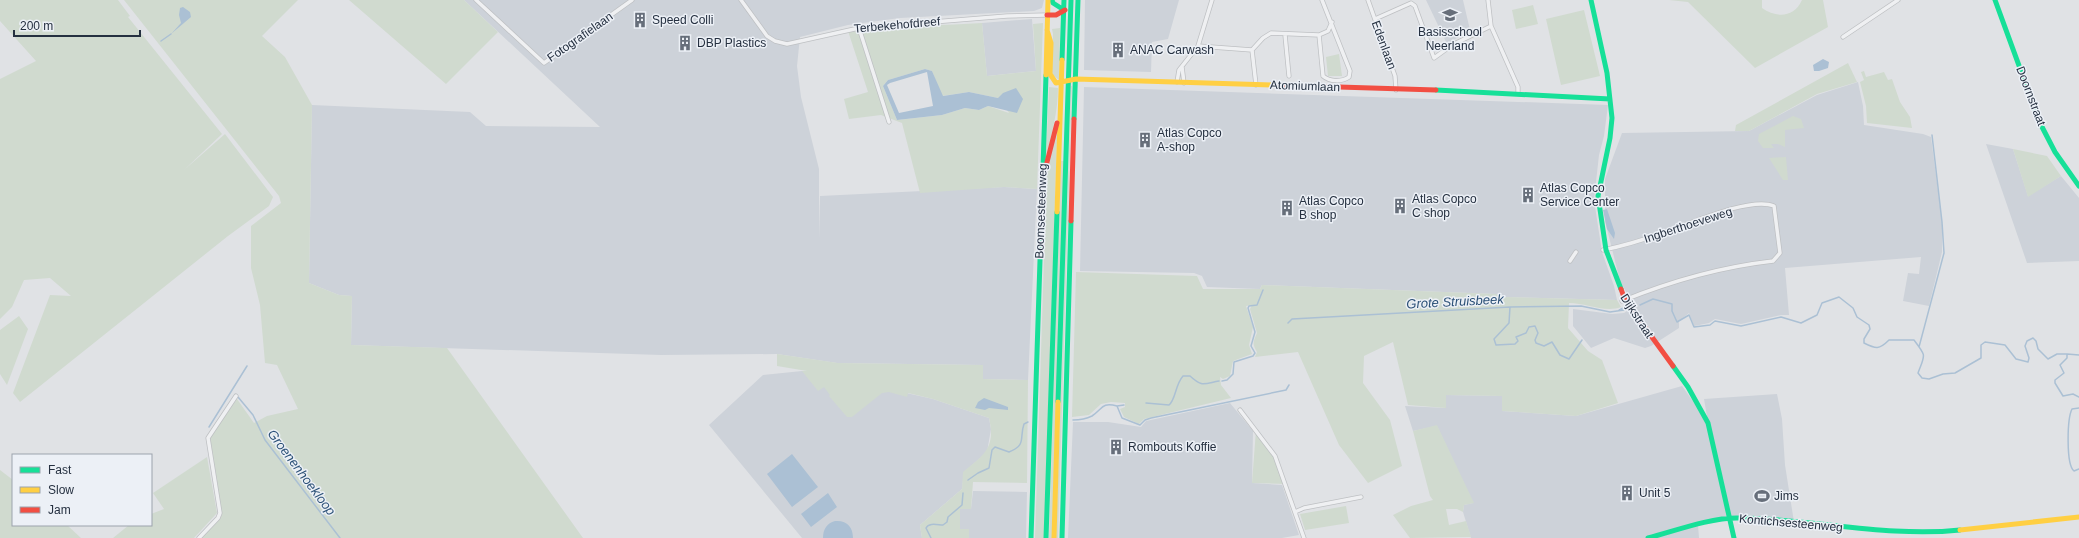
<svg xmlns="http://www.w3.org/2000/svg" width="2079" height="538" font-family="Arial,sans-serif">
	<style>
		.built { fill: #cdd2d9 }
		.green { fill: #d0dacf; fill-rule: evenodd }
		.water { fill: #abc0d4; fill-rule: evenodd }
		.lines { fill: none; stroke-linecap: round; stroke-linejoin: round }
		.stream { stroke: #abc0d4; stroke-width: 1.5 }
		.street-casing { stroke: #bec0c3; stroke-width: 5 }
		.street { stroke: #eff0f2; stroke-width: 3.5 }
		.fast { stroke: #16e098; stroke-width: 5 }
		.slow { stroke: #ffcf43; stroke-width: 5 }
		.jam { stroke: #f24e42; stroke-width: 5 }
		.labels { text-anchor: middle; stroke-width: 3; stroke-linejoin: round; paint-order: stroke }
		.poi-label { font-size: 12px; fill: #253040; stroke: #ecf0f6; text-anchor: start }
		.street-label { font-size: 12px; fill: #253040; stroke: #ecf0f6 }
		.water-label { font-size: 13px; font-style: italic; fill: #2c5177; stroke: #ecf0f6 }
	</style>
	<rect width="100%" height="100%" fill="#e0e2e5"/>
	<path class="built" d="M464 0H1044L1042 8 1034 11 900 18 848 25 800 37 797 66 801 97 819 169V239L820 196 1004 187 1037 189 1028 380 983 379V365L837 363 777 354 661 355 351 345 352 296 339 295 309 283 312 105 470 112 486 126 600 127Z
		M1085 0H1179L1168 39 1152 42 1151 72 1084 70Z
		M1426 0H1463L1470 30 1447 44Z
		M1032 19 1036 71 987 76 982 23Z
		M1858 82 1863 106 1864 125 1923 134 1931 137 1942 222V252L1929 306 1903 301 1908 273 1919 274 1921 257 1785 268 1789 315H1781L1741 324 1715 319 1709 323 1694 326 1689 313 1679 321V328L1651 346 1645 348 1614 338 1591 348 1573 326V309L1612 314 1624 313 1634 306 1620 281 1605 221V179L1622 133 1749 131 1817 95Z
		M1084 87 1608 105 1604 136 1599 155 1594 200 1602 252 1614 286 1617 300 1505 297 1496 294 1262 285 1260 289 1207 287 1202 276 1194 273 1080 271Z
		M1986 144 2013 149 2028 196 2061 176 2079 198V261L2027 263Z
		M802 371 813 372 933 399 989 418 991 429 987 452 964 472 962 489 920 525 922 538H802L709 425 763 375Z
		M1682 386 1708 422 1704 399 1777 394 1782 419 1785 465 1794 522 1744 518 1698 525 1699 538H1471L1463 512 1464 505 1473 503 1437 426 1413 431 1405 406 1446 408V395L1503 396 1502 411 1576 416Z
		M1230 403 1253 431 1252 483 1282 485 1299 535 1282 538H1068L1073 422H1108L1141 427 1146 421Z
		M973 491 1027 492 1026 538H969V529H960V509H971Z"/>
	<path class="green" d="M0 0H118L130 16 128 17 222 134 184 170 225 134 273 197 269 206 228 236 20 402 13 393 50 295 71 296 50 278 24 280 12 307 0 319V79L36 61 0 21Z
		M124 0H298L262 36 285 57 312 105 309 283 339 295 352 296 351 345 447 348 583 538H202L222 515 210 438 237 399 254 423 267 416 298 409 277 365 265 363 260 305 251 268V226L281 203 279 196Z
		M349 0H464L498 32 446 84Z
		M1669 0H1762V8C1776 18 1794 18 1802 0H1823L1828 27 1755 68 1688 2Z
		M1533 5 1538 24 1516 29 1512 10Z
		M1584 10 1600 76 1561 85 1546 19Z
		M982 23 987 76 1036 71 1033 24 1043 23 1037 189 1004 187 920 193 902 123 881 115 849 119 844 99 868 92 848 31C860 27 861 31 872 30 909 26 945 25 982 23ZM925 69 932 71 942 96 969 92 998 98 1009 113 988 106 979 110 965 108 942 115 897 120 883 86 888 80Z
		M1060 28 1059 80 1053 75 1052 72 1053 34 1052 29Z
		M1339 54 1342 76H1328L1326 57Z
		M1848 63 1857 82 1817 94 1749 131H1735L1736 125Z
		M1864 71 1866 77 1884 72 1888 80 1892 79 1900 102 1910 117 1912 128 1867 123 1866 106 1860 82 1864 80 1861 72Z
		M1071 86H1072L1058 538H1056Z
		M1049 87 1058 88C1058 111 1052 133 1046 156Z
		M1793 116 1801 119 1804 128 1785 130V147L1778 144H1771L1774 148H1763L1758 141 1759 134Z
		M1056 134 1057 138 1044 538H1035L1047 167Z
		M2013 149 2047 156 2061 176 2028 197Z
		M1786 157 1788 180H1783L1769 158Z
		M1061 161H1064L1052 538H1049Z
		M1076 272 1197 276 1203 289H1260L1262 285 1496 294 1505 297 1617 300 1621 307C1605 313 1586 303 1569 303L1568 328 1588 351 1602 360 1618 403 1576 416 1502 411V396L1446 395V408L1408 405 1393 342 1364 356 1363 383 1390 420 1402 466 1368 483 1339 445 1298 352 1255 357 1257 352C1252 344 1253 342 1257 333L1250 309 1252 305 1246 306 1253 327 1249 345 1252 354 1233 361 1230 376 1223 379 1220 377 1221 385 1231 398 1144 419 1139 424 1124 417 1120 409 1125 407V403L1111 402 1101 404 1089 415 1072 417Z
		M19 316 28 329 7 385 0 374V330Z
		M777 354 838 363 983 365V379L1028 380 1027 483 973 482 971 509H960V529H969V538H922L920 525 962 489 963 472C984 455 996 448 989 418L933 399 908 393 907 397 889 392 882 393 852 417H847L829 396 830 395 824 387 818 391 802 371H807L777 366Z
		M1437 425 1474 503 1464 505 1463 512 1457 509H1446L1449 525 1466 521 1471 537 1410 538 1393 515 1411 506 1433 500 1430 496 1413 431Z
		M1256 430 1275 456 1285 484 1252 483Z
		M207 457 217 513 194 538H113L129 525H151V514L164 509 153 493Z
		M0 470 13 480V525H67L81 538H0Z
		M1346 506 1349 523 1305 530 1300 514Z"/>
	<path class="water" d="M183 7 190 12 191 17 171 34 181 23 179 15 180 8Z
		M1823 59 1829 62 1828 68 1819 71H1814L1813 65Z
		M925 69 932 71 943 96 969 92 998 98 1003 93 1016 88 1023 99 1017 113 988 106 979 110 965 108 942 115 897 120 883 86 888 80ZM927 72 933 106 899 113 887 85 890 83Z
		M1607 209 1615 233 1614 239 1607 229 1603 210Z
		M984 398 1008 407V410L989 408 985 410 975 408 978 402Z
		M792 454 818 487 792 507 767 474Z
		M828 493 837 507 811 527 801 514Z
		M835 521C847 520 853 527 853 538H823C823 529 827 523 835 521Z"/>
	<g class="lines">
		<path class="stream" d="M161 41 171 34
			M1640 305 1653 299 1672 304V311L1677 322 1689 315 1694 327 1710 325 1715 321 1741 326 1781 317 1801 323 1817 315 1822 303 1839 297 1853 308 1857 317 1869 325 1870 329 1864 339V343C1876 349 1879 350 1889 340H1914C1927 357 1925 354 1918 373L1922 378 1929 379 1943 374 1955 373 1981 358V345L1985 342 2005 345 2016 359 2028 362 2029 358 2025 346 2027 341 2033 338 2036 341 2038 349 2048 359 2057 354H2067V358L2060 365 2064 373 2055 380V383L2063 396 2073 394 2079 397
			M1510 307 1509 323 1494 339 1496 345 1515 344 1518 341 1516 337 1526 333 1529 327 1535 326 1538 333 1535 340 1536 343 1544 346 1552 342 1560 355 1569 359 1582 340
			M1618 311 1623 308
			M1288 323 1292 319 1510 307 1581 306 1610 312 1624 310
			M1919 347 1944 253 1942 222 1932 135
			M2067 354 2079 355
			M1222 381 1227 380 1233 374 1234 362 1253 356 1255 353 1251 346 1255 332 1248 308 1249 306 1257 305 1263 290
			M238 397 253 415 265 440 340 538
			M1146 403 1169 405C1176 399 1175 385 1183 376H1190C1202 387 1203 384 1219 381
			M1117 406 1124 405
			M2079 408 2072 409C2067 419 2066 465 2074 471L2079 469
			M1073 420C1079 420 1086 419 1092 416 1103 409 1101 402 1117 406L1122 418 1140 425 1145 420 1151 418 1286 390 1289 385
			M209 427 247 366
			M968 480 978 473 989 468 992 450 995 447 1009 452C1027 445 1019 438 1024 424L1028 422
			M931 538 926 528C929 522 938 525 943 525L947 522 948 517 962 505 963 493"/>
		<g class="street-casing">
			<path id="street" d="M476 0 544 63 632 0
				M741 0 767 36 775 41 787 44 859 28 1007 16 1047 15
				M1368 0 1395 76 1396 90
				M1488 0 1491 26 1518 87V93
				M1375 19 1411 3 1415 6 1434 58 1452 45 1491 26
				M859 28 889 122
				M1285 35 1289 76
				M1319 35 1323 76C1330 82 1342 82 1349 77L1350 71 1322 0
				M1843 37 1898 0
				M1198 46 1252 50 1263 38 1271 33 1319 35 1328 31 1332 22
				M1252 50 1256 85
				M1182 67 1184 83
				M1177 82 1179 70 1198 46 1212 0
				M1603 250C1623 246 1643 240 1662 233 1687 225 1750 196 1774 206L1780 253 1773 261C1720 267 1671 281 1622 301
				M1570 261 1576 252
				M1240 410 1275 456 1304 538
				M1295 512 1304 508 1361 497
				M199 538 218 518 220 513 208 438 236 396"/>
		</g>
		<use href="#street" class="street"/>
		<path class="fast" d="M1052 0 1053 3 1064 10
			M1591 0 1607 73 1612 118 1610 138 1598 196 1606 250 1621 289
			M1995 0 2040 123 2055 152 2079 186
			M1062 60 1064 0
			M1436 90 1610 99
			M1074 119 1078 0
			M1673 366 1688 387 1708 423 1734 538
			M1058 402 1071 0
			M1031 538 1046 75
			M1046 538 1057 212
			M1062 538 1071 221
			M1648 538C1675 531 1709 518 1737 518 1811 518 1886 538 1960 530"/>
		<path class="slow" d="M1047 30 1051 43 1050 74 1056 83 1076 79 1274 85
			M1046 75 1048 0
			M1057 212 1062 60
			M1960 530 2079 517
			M1054 538 1058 402"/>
		<path class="jam" d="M1047 15H1056L1065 10
			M1274 85 1436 90
			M1042 175 1045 170 1057 123
			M1071 221 1074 119
			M1621 289 1625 300 1673 366"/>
	</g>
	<defs>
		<g id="school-bare" transform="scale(1.2)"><path d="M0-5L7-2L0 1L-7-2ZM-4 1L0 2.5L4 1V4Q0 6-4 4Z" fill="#666e7a" stroke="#ecf0f6" stroke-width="2.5" paint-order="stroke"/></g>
		<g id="building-bare" transform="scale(1.2)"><path d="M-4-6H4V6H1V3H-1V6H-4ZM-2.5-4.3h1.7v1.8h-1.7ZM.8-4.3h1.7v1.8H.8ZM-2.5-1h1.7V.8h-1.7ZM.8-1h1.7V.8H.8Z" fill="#666e7a" stroke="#ecf0f6" stroke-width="2.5" paint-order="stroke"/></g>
		<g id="stadium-bare" transform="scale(1.2)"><path d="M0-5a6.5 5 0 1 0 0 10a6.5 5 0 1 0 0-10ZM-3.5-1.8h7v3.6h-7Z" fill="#666e7a" stroke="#ecf0f6" stroke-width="2.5" paint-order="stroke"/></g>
	</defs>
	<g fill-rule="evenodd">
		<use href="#school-bare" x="1450" y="15"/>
		<use href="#building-bare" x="640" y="20"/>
		<use href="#building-bare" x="685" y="43"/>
		<use href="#building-bare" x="1118" y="50"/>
		<use href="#building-bare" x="1145" y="140"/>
		<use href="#building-bare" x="1528" y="195"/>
		<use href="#building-bare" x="1400" y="206"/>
		<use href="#building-bare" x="1287" y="208"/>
		<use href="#building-bare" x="1116" y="447"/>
		<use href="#building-bare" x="1627" y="493"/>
		<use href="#stadium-bare" x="1762" y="496"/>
	</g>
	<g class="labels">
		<g class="poi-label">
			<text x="652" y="24">Speed Colli</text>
			<text x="1450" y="36" text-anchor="middle">Basisschool<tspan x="1450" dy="14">Neerland</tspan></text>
			<text x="697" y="47">DBP Plastics</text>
			<text x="1130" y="54">ANAC Carwash</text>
			<text x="1157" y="137">Atlas Copco<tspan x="1157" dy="14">A-shop</tspan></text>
			<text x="1540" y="192">Atlas Copco<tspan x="1540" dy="14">Service Center</tspan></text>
			<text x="1412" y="203">Atlas Copco<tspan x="1412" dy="14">C shop</tspan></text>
			<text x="1299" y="205">Atlas Copco<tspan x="1299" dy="14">B shop</tspan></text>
			<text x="1128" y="451">Rombouts Koffie</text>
			<text x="1639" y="497">Unit 5</text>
			<text x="1774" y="500">Jims</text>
		</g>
		<g class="street-label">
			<text transform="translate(897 25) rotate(-5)" y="4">Terbekehofdreef</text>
			<text transform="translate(580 37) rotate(-35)" y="4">Fotografielaan</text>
			<text transform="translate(1384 45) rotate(70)" y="4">Edenlaan</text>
			<text transform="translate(1305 86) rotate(2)" y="4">Atomiumlaan</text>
			<text transform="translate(2031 96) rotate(69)" y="4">Doornstraat</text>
			<text transform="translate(1041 211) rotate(-88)" y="4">Boomsesteenweg</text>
			<text transform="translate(1688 225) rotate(-18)" y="4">Ingberthoeveweg</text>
			<text transform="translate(1637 316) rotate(57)" y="4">Dijkstraat</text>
			<text transform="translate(1791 523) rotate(5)" y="4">Kontichsesteenweg</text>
		</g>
		<g class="water-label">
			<text transform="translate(1455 301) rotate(-3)" y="5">Grote Struisbeek</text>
			<text transform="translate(302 472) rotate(53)" y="5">Groenenhoekloop</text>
		</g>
	</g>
	<rect x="12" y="454" width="140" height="72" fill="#ecf0f6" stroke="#9ca3ad"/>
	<rect x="20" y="467" width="20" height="6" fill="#16e098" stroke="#9ca3ad"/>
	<text x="48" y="474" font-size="12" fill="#253040">Fast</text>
	<rect x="20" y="487" width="20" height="6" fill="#ffcf43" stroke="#9ca3ad"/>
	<text x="48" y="494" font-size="12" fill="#253040">Slow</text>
	<rect x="20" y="507" width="20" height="6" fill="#f24e42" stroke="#9ca3ad"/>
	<text x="48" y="514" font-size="12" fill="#253040">Jam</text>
	<path d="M14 30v6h126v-6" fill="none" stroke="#253040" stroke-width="2"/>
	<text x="20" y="30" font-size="12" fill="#253040" stroke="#ecf0f6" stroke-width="3" paint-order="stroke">200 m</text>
</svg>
